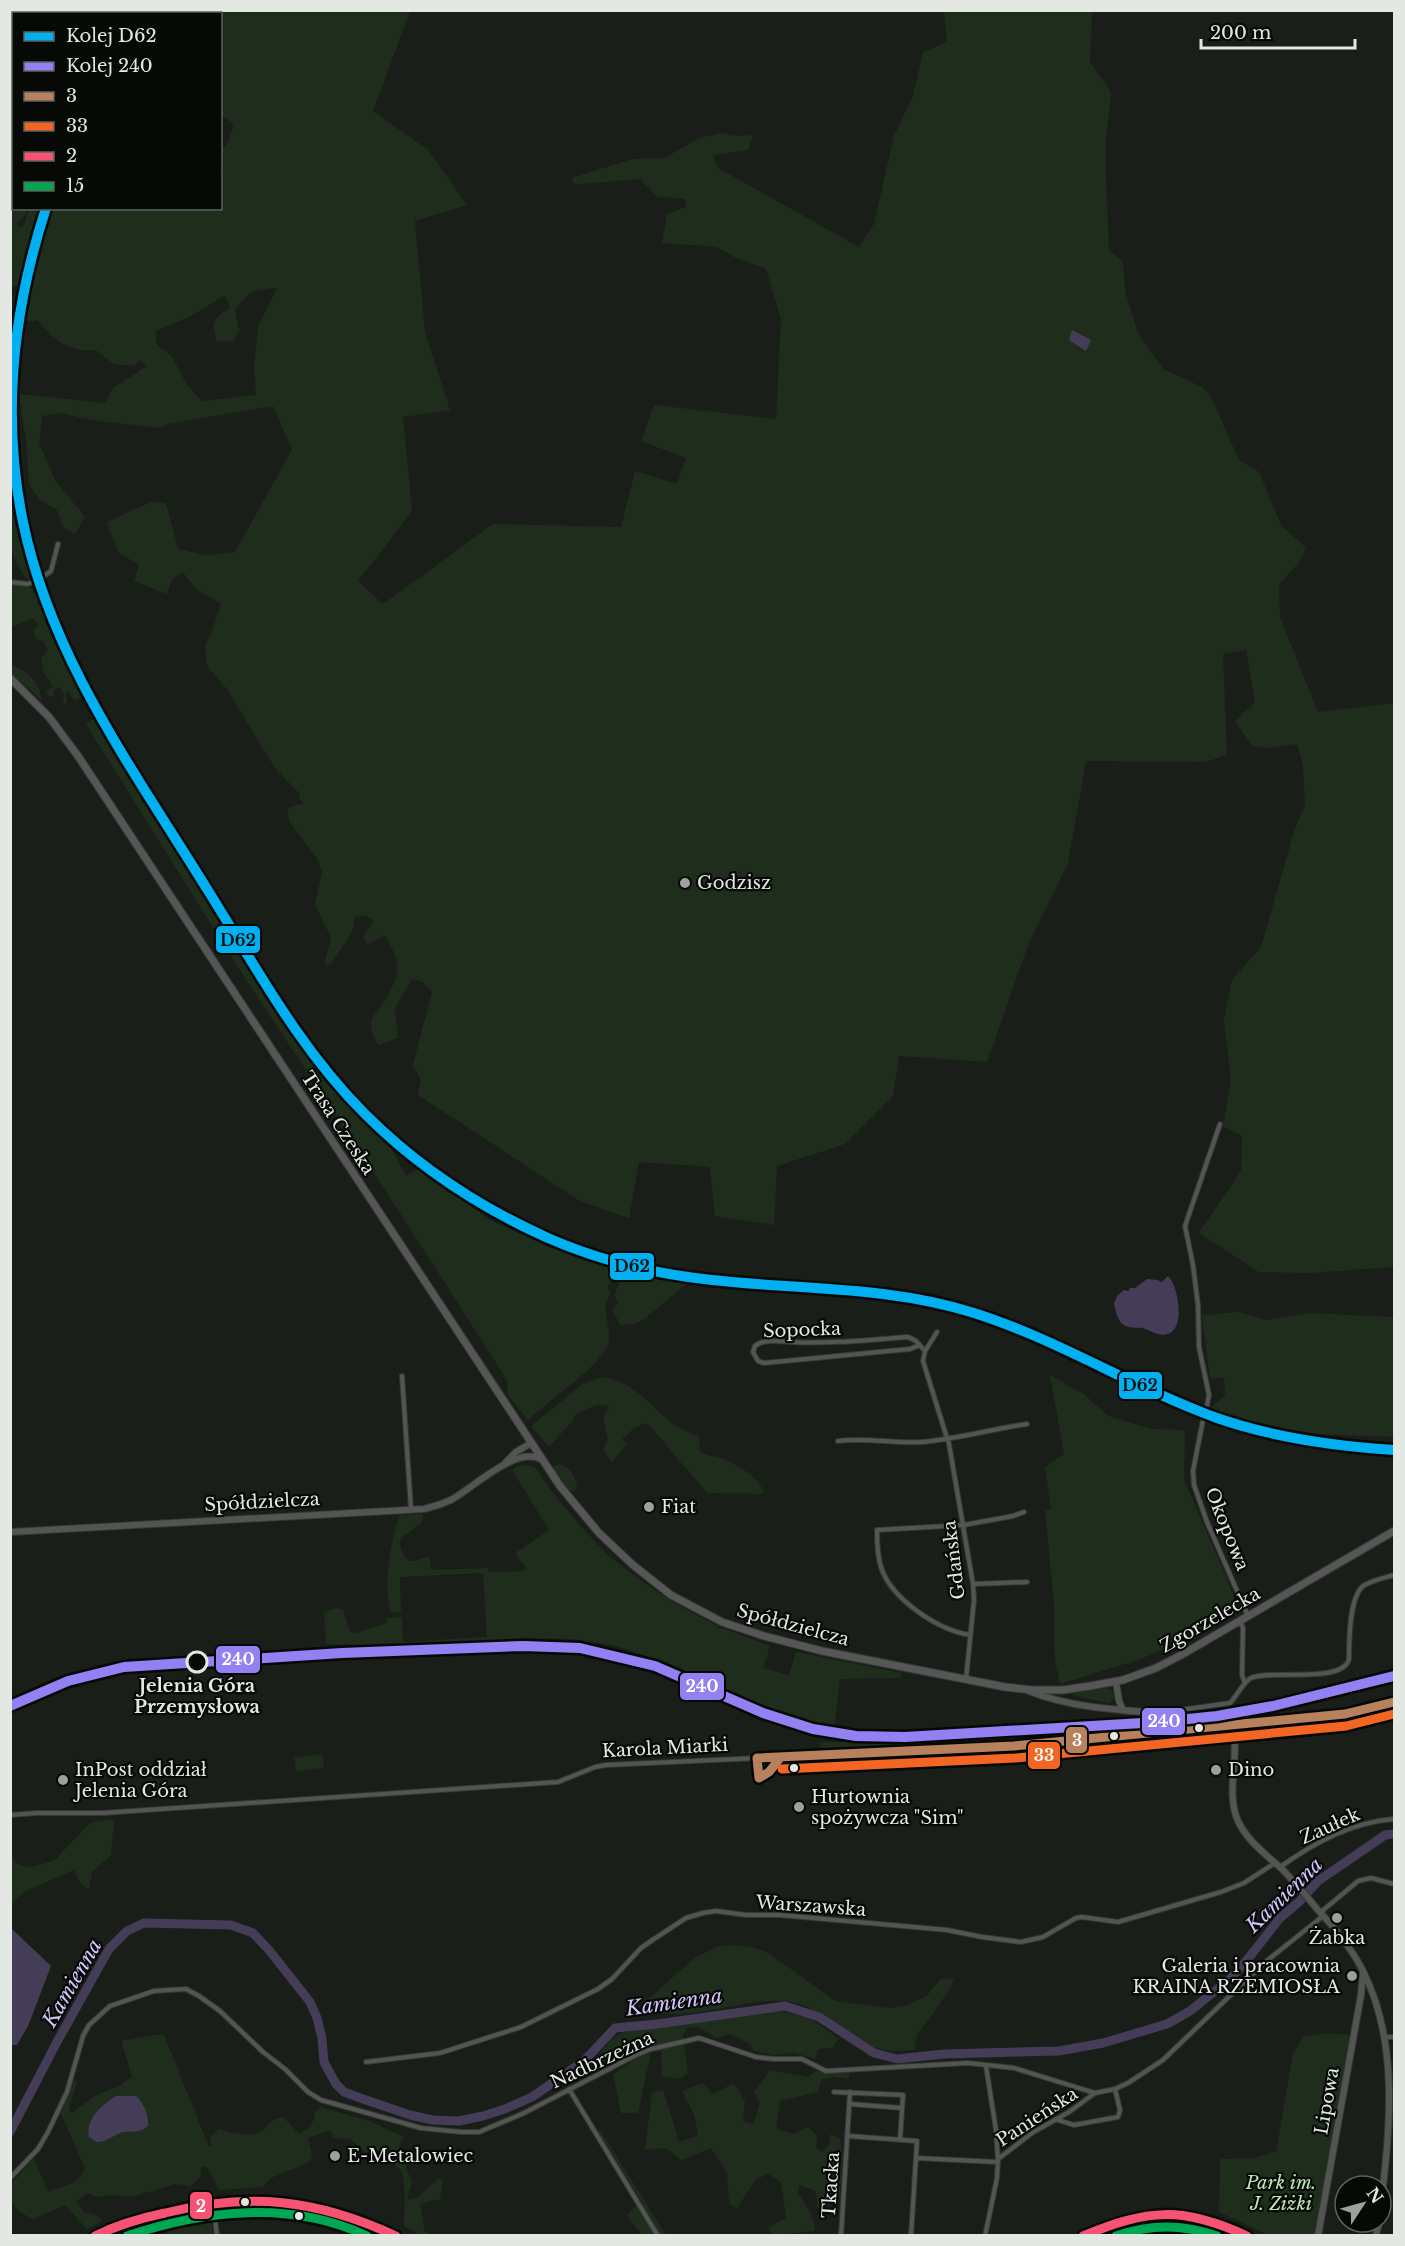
<svg xmlns="http://www.w3.org/2000/svg" width="1405" height="2246" font-family="'Libre Baskerville',serif">
	<style>
		.green { fill: #1f2e1c; fill-rule: evenodd }
		.water { fill: #453c57 }
		.lines { fill: none; stroke-linecap: round; stroke-linejoin: round }
		.stream { stroke: #453c57; stroke-width: 1.5 }
		.river { stroke: #453c57; stroke-width: 9 }
		.street-casing { stroke: #353935; stroke-width: 6 }
		.secondary-casing { stroke: #353935; stroke-width: 8 }
		.primary-casing { stroke: #353935; stroke-width: 9 }
		.street { stroke: #525551; stroke-width: 4 }
		.secondary { stroke: #525551; stroke-width: 6 }
		.primary { stroke: #565657; stroke-width: 7 }
		.rail-casing { stroke: #565955; stroke-width: 4 }
		.rail { stroke: #060906; stroke-width: 1.5; stroke-dasharray: 4.5; stroke-linecap: butt }
		.bus-1-casing { stroke: #060906; stroke-width: 14 }
		.bus-2-casing { stroke: #060906; stroke-width: 14 }
		.bus-3-casing { stroke: #060906; stroke-width: 14 }
		.bus-4-casing { stroke: #060906; stroke-width: 14 }
		.bus-1 { stroke: #b6815c; stroke-width: 9 }
		.bus-2 { stroke: #f26522; stroke-width: 9 }
		.bus-3 { stroke: #f65372; stroke-width: 9 }
		.bus-4 { stroke: #00a651; stroke-width: 9 }
		.rail-1-casing { stroke: #060906; stroke-width: 15 }
		.rail-2-casing { stroke: #060906; stroke-width: 15 }
		.rail-1 { stroke: #00b0f0; stroke-width: 10 }
		.rail-2 { stroke: #9380f3; stroke-width: 10 }
		.poi-dot { fill: #9da19c; stroke: #060906; stroke-width: 2 }
		.stop-dot { fill: #060906; stroke: #e3e8e2; stroke-width: 3 }
		.bus-dot { fill: #e3e8e2; stroke: #060906; stroke-width: 2 }
		.labels { text-anchor: middle; stroke-width: 4.5; stroke-linejoin: round; paint-order: stroke }
		.poi-label { font-size: 18px; fill: #e3e8e2; stroke: #060906; text-anchor: start }
		.street-label { font-size: 18px; fill: #e3e8e2; stroke: #060906 }
		.stop-label { font-size: 18px; font-weight: bold; fill: #e3e8e2; stroke: #060906 }
		.park-label { font-size: 18px; font-style: italic; fill: #bfe8b5; stroke: #060906 }
		.water-label { font-size: 20px; font-style: italic; fill: #d6c3fc; stroke: #060906 }
		.line-badge { stroke: #060906; stroke-width: 2 }
		.badge-label { font-size: 16px; text-anchor: middle; font-weight: bold; fill: #fff }
		.pale-badge-label { font-size: 16px; text-anchor: middle; font-weight: bold; fill: #111 }
	</style>
	<rect width="100%" height="100%" fill="#1a1e19"/>
	<path class="green" d="M224 11H410L373 111 428 150 467 205 415 221 425 332 450 410 403 417 412 511 358 581 383 604 493 524 621 527 635 471 677 484 686 458 641 441 654 405 776 419 781 319 766 269 734 257 717 247 662 243 667 214 686 207 685 199 658 197 640 179 580 184 573 183 572 178 632 159 665 158 697 139 720 133 738 136 753 135 748 150 713 155 718 168 859 247 874 224 894 136 913 96 923 52 947 42 944 11H1092L1090 63 1111 92 1105 150 1109 250 1123 262 1125 291 1138 333 1163 369 1202 387 1212 399 1239 460 1259 472 1281 525 1306 548 1300 561 1279 585 1280 617 1318 712 1394 703V1267L1310 1273 1259 1272 1199 1233 1241 1171 1242 1136 1223 1126 1231 1080 1224 1020 1232 980 1261 947 1295 828 1305 806 1303 765 1297 744 1269 748 1252 746 1235 721 1255 702 1246 650 1223 654 1227 755 1205 762 1086 761 1068 863 1028 945 987 1062 899 1056 893 1096 845 1144 777 1166 774 1225 715 1216 710 1167 639 1162 629 1218 580 1201 418 1095 421 1080 413 1065 432 992 423 982 412 979 394 1010C398 1020 396 1027 398 1038L378 1045C375 1039 370 1030 371 1023 371 1016 377 1013 381 1007 399 977 405 965 384 935L368 945 363 938 374 920 365 915 355 917 352 932 331 964 324 965 331 938 315 904 322 872 317 858 289 821 288 808 304 803 299 798 300 794 275 768 227 689 207 666 205 645 212 632 221 604 195 588 183 572 172 579 167 594 134 581 139 565 118 552 107 522 151 502 166 503 178 549 204 555 235 552 292 450 273 406 167 424 161 428 92 420 60 413 42 416 39 443 55 480 85 517 75 534 64 528 57 510 40 500 29 484 26 440 19 394 106 403 112 389 147 366 141 360 133 366 114 364 96 350C66 352 56 340 37 320L29 322 24 316 51 211 53 209 220 208 221 174 223 172V166L221 163V147H226L234 124 221 115 220 19ZM271 288H277L258 327 254 366 256 395 202 401 187 385 172 357 157 345 155 331 189 317 224 296 229 303V309L219 315 213 324 217 342 233 341 239 331 235 309 251 292Z
		M11 190H13L14 208 23 209 27 213 17 223 18 227 24 226 29 209H40L26 250 19 286 11 287Z
		M10 484 15 523 27 570 32 577 29 580C21 575 12 555 11 546 11 543 12 539 10 536Z
		M11 584 27 586 32 589 40 600 46 623 81 693V698L76 700 72 697 68 691 66 692 67 703H63L64 696 61 687 55 689 53 696H48L46 691 53 686 44 673 41 658 48 650 44 641C37 641 35 637 33 631L38 625 34 618 11 627Z
		M11 664C25 671 42 681 41 700L11 673Z
		M95 718 242 954 331 1086 387 1141 406 1176 419 1168 490 1220 549 1247 635 1273 689 1282 643 1320 634 1324 620 1325 613 1310 618 1302 614 1295 621 1281 618 1277 611 1278 608 1287 611 1294C597 1308 615 1330 607 1347 596 1369 548 1401 528 1420L508 1395 507 1380 386 1191 239 969 86 724Z
		M1239 1312 1267 1320 1310 1313 1394 1317V1437L1289 1433 1210 1409 1225 1395 1224 1378H1210L1202 1315Z
		M1050 1375 1085 1395 1108 1416 1152 1429 1185 1430 1184 1480 1225 1574 1239 1611 1194 1636 1141 1659 1060 1684 1055 1662 1054 1605 1045 1511 1051 1510 1045 1467 1064 1454Z
		M603 1377C632 1381 648 1403 669 1421 678 1428 689 1432 699 1437L700 1452C708 1457 715 1456 723 1459 738 1464 757 1477 764 1491L763 1494 707 1493 650 1426 645 1423 634 1428 622 1439 627 1444 612 1462 603 1450 608 1439 603 1418 610 1407C599 1401 586 1409 575 1415L574 1419 549 1447 531 1426 584 1383Z
		M559 1464C568 1466 576 1476 577 1486L574 1491 568 1490 553 1470 554 1466Z
		M527 1465 536 1468 549 1488 581 1527 608 1555 640 1580 674 1603 717 1626 720 1630 722 1628 770 1646 763 1668 789 1675 796 1652 901 1673V1678L840 1679 834 1730 796 1721 753 1706 672 1665 617 1646 575 1639 524 1638 389 1648V1645L326 1644 324 1612 336 1608 343 1610 350 1632 356 1633 387 1623 386 1618 402 1617 403 1642 487 1637 483 1573 400 1577 401 1612H391C382 1590 391 1537 400 1515L423 1514 422 1523 401 1538C399 1548 402 1553 409 1561H415L430 1556 431 1570 488 1568 489 1572 524 1571 526 1568 515 1553 549 1530 512 1470 517 1466Z
		M1107 1688 1112 1690 1115 1696 1113 1700 1108 1703 1072 1695 1075 1693Z
		M918 1740 919 1747 822 1751 820 1745 823 1742H890L893 1747H896L897 1742Z
		M322 1754 324 1768 296 1771 294 1758Z
		M114 1819 111 1855 92 1872 89 1890 80 1883 74 1870 24 1892 11 1904V1857L17 1864 30 1867 54 1861 90 1823Z
		M732 1945 748 1946 767 1952 835 2001 890 2008 908 2005 927 1996 940 1979 954 1978 950 1989 917 2035 914 2050C900 2051 887 2052 873 2047 841 2035 822 2004 783 2001 753 1999 721 2010 691 2013 676 2015 661 2013 645 2012L648 1999 696 1957 716 1947Z
		M776 2011C805 2015 816 2020 838 2039L832 2048 819 2049 815 2059 794 2053 775 2055 754 2051 750 2044 731 2034 716 2038 699 2027 687 2028 683 2036 688 2073 679 2079 662 2077 661 2051 651 2052 638 2113H621L613 2074 630 2063V2046L618 2047 596 2067 571 2082 568 2078 597 2057 612 2039 624 2032Z
		M1328 2033 1349 2035 1348 2038 1350 2039 1316 2235H1269L1219 2212 1220 2159 1253 2158 1276 2152 1293 2053 1304 2036Z
		M154 2035H164L209 2147 212 2146 209 2138 219 2129C231 2132 246 2138 259 2132 270 2127 266 2120 283 2117L299 2134C307 2130 316 2123 314 2113L321 2107 369 2121 404 2137 399 2145C404 2158 406 2170 412 2181L407 2200 417 2198 438 2179 443 2180 440 2199 420 2204 425 2232 433 2235H420L404 2226C404 2212 407 2179 400 2170 395 2163 385 2157 378 2151L365 2152 350 2139 334 2138 330 2130 308 2138 312 2154 311 2159 305 2164 271 2178 262 2187 219 2190 207 2167 202 2166 200 2178 190 2186 176 2184 131 2197 112 2195 96 2197 88 2193 76 2201 84 2212 97 2215 102 2221 87 2229 65 2205 33 2219C13 2208 10 2206 11 2184L34 2158 48 2192C63 2185 78 2187 85 2168L61 2114 73 2081H77L69 2110 72 2113 94 2096 119 2086 132 2077 121 2041Z
		M770 2070 808 2077 816 2071 849 2073V2078L832 2077 821 2080 818 2092 780 2101 776 2129 795 2134 808 2127 817 2136 816 2147 822 2152 829 2145 830 2134 840 2139 843 2157 839 2204 830 2201 826 2210 817 2206 816 2191 799 2185 798 2194C806 2204 816 2218 814 2231L771 2235 769 2227 786 2218 781 2182 768 2174 755 2180 737 2208 729 2204 727 2172 711 2148 682 2160 666 2148 645 2150 652 2093 663 2089 679 2142 698 2136 694 2114 682 2091 702 2083 713 2094 734 2083 745 2101 743 2121 754 2124 760 2102 754 2092Z
		M600 2130 666 2235H642L627 2215 633 2208 643 2205 598 2131Z
		M211 2218 213 2235H168L167 2227 181 2221Z"/>
	<path class="water" d="M1072 330 1091 340 1086 351 1069 340Z
		M1168 1276C1178 1285 1185 1325 1170 1333 1161 1338 1151 1331 1143 1328 1137 1327 1129 1329 1124 1325 1117 1321 1116 1311 1114 1304L1117 1296 1124 1290 1128 1291 1130 1288H1135L1147 1279 1157 1280 1162 1282Z
		M11 1928 51 1966 28 2026 17 2045H11Z
		M116 2096H136C144 2104 149 2115 148 2126 140 2133 134 2131 124 2132 114 2134 108 2142 97 2142L89 2137C85 2119 103 2104 116 2096Z"/>
	<g class="lines">
		<path class="stream" d="M108 14 112 10
			M10 176 14 174"/>
		<path class="river" d="M10 2132 58 2040 109 1949 127 1931 144 1923 231 1925 253 1933 269 1950 310 2002 317 2018 322 2038 324 2062 336 2084 344 2092 363 2099 410 2115 433 2120 459 2121 483 2116 505 2109 532 2097 584 2061 615 2028 657 2024 785 2006 819 2017 874 2053 897 2059 944 2054 1059 2051 1103 2043 1167 2024 1190 2011 1230 1979 1247 1960 1280 1918 1300 1901 1318 1881 1385 1835 1394 1834"/>
		<g class="street-casing">
			<path id="street" d="M40 579 51 571 58 544
				M10 582 28 584 33 582
				M937 1332 925 1351 923 1361 947 1438
				M920 1345 910 1349 764 1363 758 1361 753 1352 755 1346C763 1339 780 1341 791 1342 830 1344 868 1340 908 1337L916 1341 925 1351
				M402 1376 411 1509
				M1206 1411 1209 1395 1199 1347 1198 1305 1193 1265 1185 1226 1220 1124
				M1204 1415 1193 1471 1194 1485 1207 1522 1248 1616
				M948 1438 973 1584 974 1600 966 1679
				M838 1441C866 1437 894 1444 922 1442 957 1439 992 1429 1027 1424
				M973 1584 1027 1582
				M1240 1621 1243 1628 1242 1675 1245 1683
				M970 1635C938 1630 891 1599 881 1567 877 1555 877 1542 877 1530L964 1525 1013 1516 1024 1512
				M1159 1713 1230 1703C1237 1696 1243 1682 1251 1678 1271 1669 1343 1684 1349 1659 1349 1641 1349 1598 1363 1586 1372 1580 1384 1578 1394 1575
				M1233 1726 1345 1714 1394 1702
				M10 1815 36 1813H103L558 1782 595 1767 606 1765 1014 1746 1160 1732
				M1280 1867C1314 1843 1352 1822 1394 1819
				M1321 1912 1358 1881 1371 1878 1394 1884
				M1384 2037H1394
				M366 2062 440 2053 521 2027 598 1989 612 1979 641 1948 654 1939 686 1918 703 1913 716 1911 746 1915H780L947 1930 982 1937 1021 1942 1043 1937 1076 1918 1082 1917 1118 1922 1221 1892 1244 1883 1275 1863
				M986 2066 996 2130 998 2159
				M569 2089 658 2236
				M834 2092 903 2095 900 2140
				M850 2104 902 2108
				M1058 2120 1074 2125 1118 2117 1120 2110 1115 2089
				M848 2136 917 2141 911 2236
				M916 2158 997 2162
				M10 2178 38 2149 48 2132 67 2092 83 2036 89 2025 110 2006 154 1991 186 1989 199 1996 220 2011 263 2052 285 2069 308 2092 321 2100 421 2128 461 2132H479L522 2114 636 2055 651 2049 699 2038 756 2057 774 2059H802L826 2071 968 2063 1014 2068 1095 2093 1115 2089 1128 2083 1163 2060 1264 1963 1323 1916
				M213 2203 217 2236
				M841 2236 850 2092
				M985 2236 997 2178 998 2159 1032 2133 1069 2112 1095 2093
				M1144 2236 1147 2222 1146 2216"/>
		</g>
		<g class="secondary-casing">
			<path id="secondary" d="M100 14 103 10
				M10 120 14 112
				M505 1463 516 1452 531 1443
				M10 1532 424 1509C433 1507 442 1504 451 1500 473 1488 518 1444 542 1460
				M1116 1682 1119 1701 1123 1710
				M1029 1691C1068 1707 1116 1710 1158 1713L1160 1732 1233 1726C1240 1756 1225 1792 1238 1821 1247 1841 1268 1856 1284 1871 1295 1883 1307 1896 1317 1909 1334 1927 1352 1949 1363 1971 1399 2042 1390 2128 1381 2204
				M94 2236C114 2226 135 2220 155 2215 240 2191 318 2195 397 2236
				M1082 2236C1146 2208 1184 2204 1248 2236
				M1318 2236 1361 1995 1363 1972
				M1376 2236 1379 2222"/>
		</g>
		<g class="primary-casing">
			<path id="primary" d="M10 678 49 717 78 756 560 1486 599 1533 633 1565 671 1595 722 1622 764 1636 822 1651 1005 1687 1033 1690H1063L1090 1686 1123 1680 1156 1668 1183 1654 1394 1531"/>
		</g>
		<use href="#street" class="street"/>
		<use href="#secondary" class="secondary"/>
		<use href="#primary" class="primary"/>
		<g class="rail-casing">
			<path id="rail" d="M1206 1717 1394 1671"/>
		</g>
		<use href="#rail" class="rail"/>
		<g class="bus-1-casing">
			<path id="bus-1" d="M757 1758 1014 1746 1345 1714 1394 1702
				M757 1758 759 1778 769 1772 781 1757"/>
		</g>
		<g class="bus-2-casing">
			<path id="bus-2" d="M782 1769 1015 1758 1346 1726 1394 1714"/>
		</g>
		<g class="bus-3-casing">
			<path id="bus-3" d="M95 2236C117 2225 141 2218 165 2213 250 2192 316 2199 396 2236
				M1083 2236C1148 2209 1182 2206 1247 2236"/>
		</g>
		<g class="bus-4-casing">
			<path id="bus-4" d="M127 2236C204 2210 291 2200 367 2236
				M1116 2236C1151 2224 1182 2224 1217 2236"/>
		</g>
		<use href="#bus-1" class="bus-1"/>
		<use href="#bus-2" class="bus-2"/>
		<use href="#bus-3" class="bus-3"/>
		<use href="#bus-4" class="bus-4"/>
		<g class="rail-1-casing">
			<path id="rail-1" d="M46 208C13 310 1 416 23 522 51 659 135 772 207 889 256 967 299 1048 365 1114 417 1166 481 1208 548 1238 600 1261 656 1274 712 1280 800 1290 889 1286 974 1313 1059 1340 1134 1388 1217 1418 1274 1438 1334 1446 1394 1450"/>
		</g>
		<g class="rail-2-casing">
			<path id="rail-2" d="M10 1706 68 1681 124 1667 342 1653 523 1646 580 1648 655 1666 763 1713 813 1729 856 1736 905 1737 1159 1722 1217 1716 1273 1706 1394 1676"/>
		</g>
		<use href="#rail-1" class="rail-1"/>
		<use href="#rail-2" class="rail-2"/>
	</g>
	<g class="poi-dot">
		<circle cx="685" cy="883" r="6"/>
		<circle cx="649" cy="1507" r="6"/>
		<circle cx="1216" cy="1770" r="6"/>
		<circle cx="63" cy="1780" r="6"/>
		<circle cx="799" cy="1807" r="6"/>
		<circle cx="1337" cy="1918" r="6"/>
		<circle cx="1352" cy="1976" r="6"/>
		<circle cx="335" cy="2156" r="6"/>
	</g>
	<circle class="stop-dot" cx="197" cy="1662" r="10"/>
	<g class="bus-dot">
		<circle cx="1199" cy="1728" r="5"/>
		<circle cx="1114" cy="1736" r="5"/>
		<circle cx="794" cy="1768" r="5"/>
		<circle cx="245" cy="2202" r="5"/>
		<circle cx="299" cy="2216" r="5"/>
	</g>
	<g class="labels">
		<g class="poi-label">
			<text x="697" y="889">Godzisz</text>
			<text x="661" y="1513">Fiat</text>
			<text x="75" y="1776">InPost oddział<tspan x="75" dy="21">Jelenia Góra</tspan></text>
			<text x="1228" y="1776">Dino</text>
			<text x="811" y="1803">Hurtownia<tspan x="811" dy="21">spożywcza "Sim"</tspan></text>
			<text x="1337" y="1944" text-anchor="middle">Żabka</text>
			<text x="1340" y="1972" text-anchor="end">Galeria i pracownia<tspan x="1340" dy="21">KRAINA RZEMIOSŁA</tspan></text>
			<text x="347" y="2162">E-Metalowiec</text>
		</g>
		<g class="street-label">
			<text transform="translate(338 1123) rotate(57)" y="6">Trasa Czeska</text>
			<text transform="translate(802 1330) rotate(-2)" y="6">Sopocka</text>
			<text transform="translate(262 1502) rotate(-3)" y="6">Spółdzielcza</text>
			<text transform="translate(1227 1529) rotate(68)" y="6">Okopowa</text>
			<text transform="translate(954 1560) rotate(-97)" y="6">Gdańska</text>
			<text transform="translate(1210 1620) rotate(-30)" y="6">Zgorzelecka</text>
			<text transform="translate(793 1625) rotate(15)" y="6">Spółdzielcza</text>
			<text transform="translate(665 1748) rotate(-3)" y="6">Karola Miarki</text>
			<text transform="translate(1330 1826) rotate(-24)" y="6">Zaułek</text>
			<text transform="translate(811 1906) rotate(4)" y="6">Warszawska</text>
			<text transform="translate(602 2060) rotate(-25)" y="6">Nadbrzeżna</text>
			<text transform="translate(1327 2101) rotate(-80)" y="6">Lipowa</text>
			<text transform="translate(1037 2117) rotate(-33)" y="6">Panieńska</text>
			<text transform="translate(831 2185) rotate(-86)" y="6">Tkacka</text>
		</g>
		<g class="stop-label">
			<text x="197" y="1692">Jelenia Góra<tspan x="197" dy="21">Przemysłowa</tspan></text>
		</g>
		<g class="park-label">
			<text x="1281" y="2189">Park im.<tspan x="1281" dy="21">J. Ziżki</tspan></text>
		</g>
		<g class="water-label">
			<text transform="translate(1284 1895) rotate(-44)" y="7">Kamienna</text>
			<text transform="translate(72 1983) rotate(-60)" y="7">Kamienna</text>
			<text transform="translate(674 2002) rotate(-8)" y="7">Kamienna</text>
		</g>
	</g>
	<g class="line-badge">
		<rect x="215" y="925" width="46" height="29" rx="6" fill="#00b0f0"/>
		<rect x="609" y="1252" width="46" height="29" rx="6" fill="#00b0f0"/>
		<rect x="1118" y="1371" width="45" height="29" rx="6" fill="#00b0f0"/>
		<rect x="215" y="1645" width="46" height="29" rx="6" fill="#9380f3"/>
		<rect x="679" y="1672" width="46" height="29" rx="6" fill="#9380f3"/>
		<rect x="1141" y="1707" width="45" height="29" rx="6" fill="#9380f3"/>
		<rect x="1065" y="1726" width="23" height="28" rx="6" fill="#b6815c"/>
		<rect x="1027" y="1741" width="34" height="29" rx="6" fill="#f26522"/>
		<rect x="189" y="2191" width="24" height="29" rx="6" fill="#f65372"/>
	</g>
	<g class="badge-label">
		<text x="238" y="1665">240</text>
		<text x="702" y="1692">240</text>
		<text x="1164" y="1727">240</text>
		<text x="1077" y="1746">3</text>
		<text x="1044" y="1761">33</text>
		<text x="201" y="2212">2</text>
	</g>
	<g class="pale-badge-label">
		<text x="238" y="946">D62</text>
		<text x="632" y="1272">D62</text>
		<text x="1140" y="1391">D62</text>
	</g>
	<rect width="1405" height="2246" fill="none" stroke="#e3e8e2" stroke-width="24"/>
	<rect x="12" y="12" width="210" height="198" fill="#060906" stroke="#5e625e" stroke-width="1.5"/>
	<rect x="24" y="32" width="30" height="9" fill="#00b0f0" stroke="#5e625e" stroke-width="1.5"/>
	<text x="66" y="42" font-size="18" fill="#e3e8e2">Kolej D62</text>
	<rect x="24" y="62" width="30" height="9" fill="#9380f3" stroke="#5e625e" stroke-width="1.5"/>
	<text x="66" y="72" font-size="18" fill="#e3e8e2">Kolej 240</text>
	<rect x="24" y="92" width="30" height="9" fill="#b6815c" stroke="#5e625e" stroke-width="1.5"/>
	<text x="66" y="102" font-size="18" fill="#e3e8e2">3</text>
	<rect x="24" y="122" width="30" height="9" fill="#f26522" stroke="#5e625e" stroke-width="1.5"/>
	<text x="66" y="132" font-size="18" fill="#e3e8e2">33</text>
	<rect x="24" y="152" width="30" height="9" fill="#f65372" stroke="#5e625e" stroke-width="1.5"/>
	<text x="66" y="162" font-size="18" fill="#e3e8e2">2</text>
	<rect x="24" y="182" width="30" height="9" fill="#00a651" stroke="#5e625e" stroke-width="1.5"/>
	<text x="66" y="192" font-size="18" fill="#e3e8e2">15</text>
	<g transform="translate(1363 2204) rotate(54)"><circle r="28" fill="#060906" stroke="#5e625e" stroke-width="1.5"/>
	<path d="M0-4.5L10 22L0 15L-10 22Z" fill="#9da19c"/>
	<text y="-9" font-size="16" font-weight="bold" text-anchor="middle" fill="#e3e8e2">N</text>
	</g>
	<path d="M1201 39v9h154v-9" fill="none" stroke="#e3e8e2" stroke-width="3"/>
	<text x="1210" y="39" font-size="18" fill="#e3e8e2" stroke="#060906" stroke-width="4.5" paint-order="stroke">200 m</text>
</svg>
